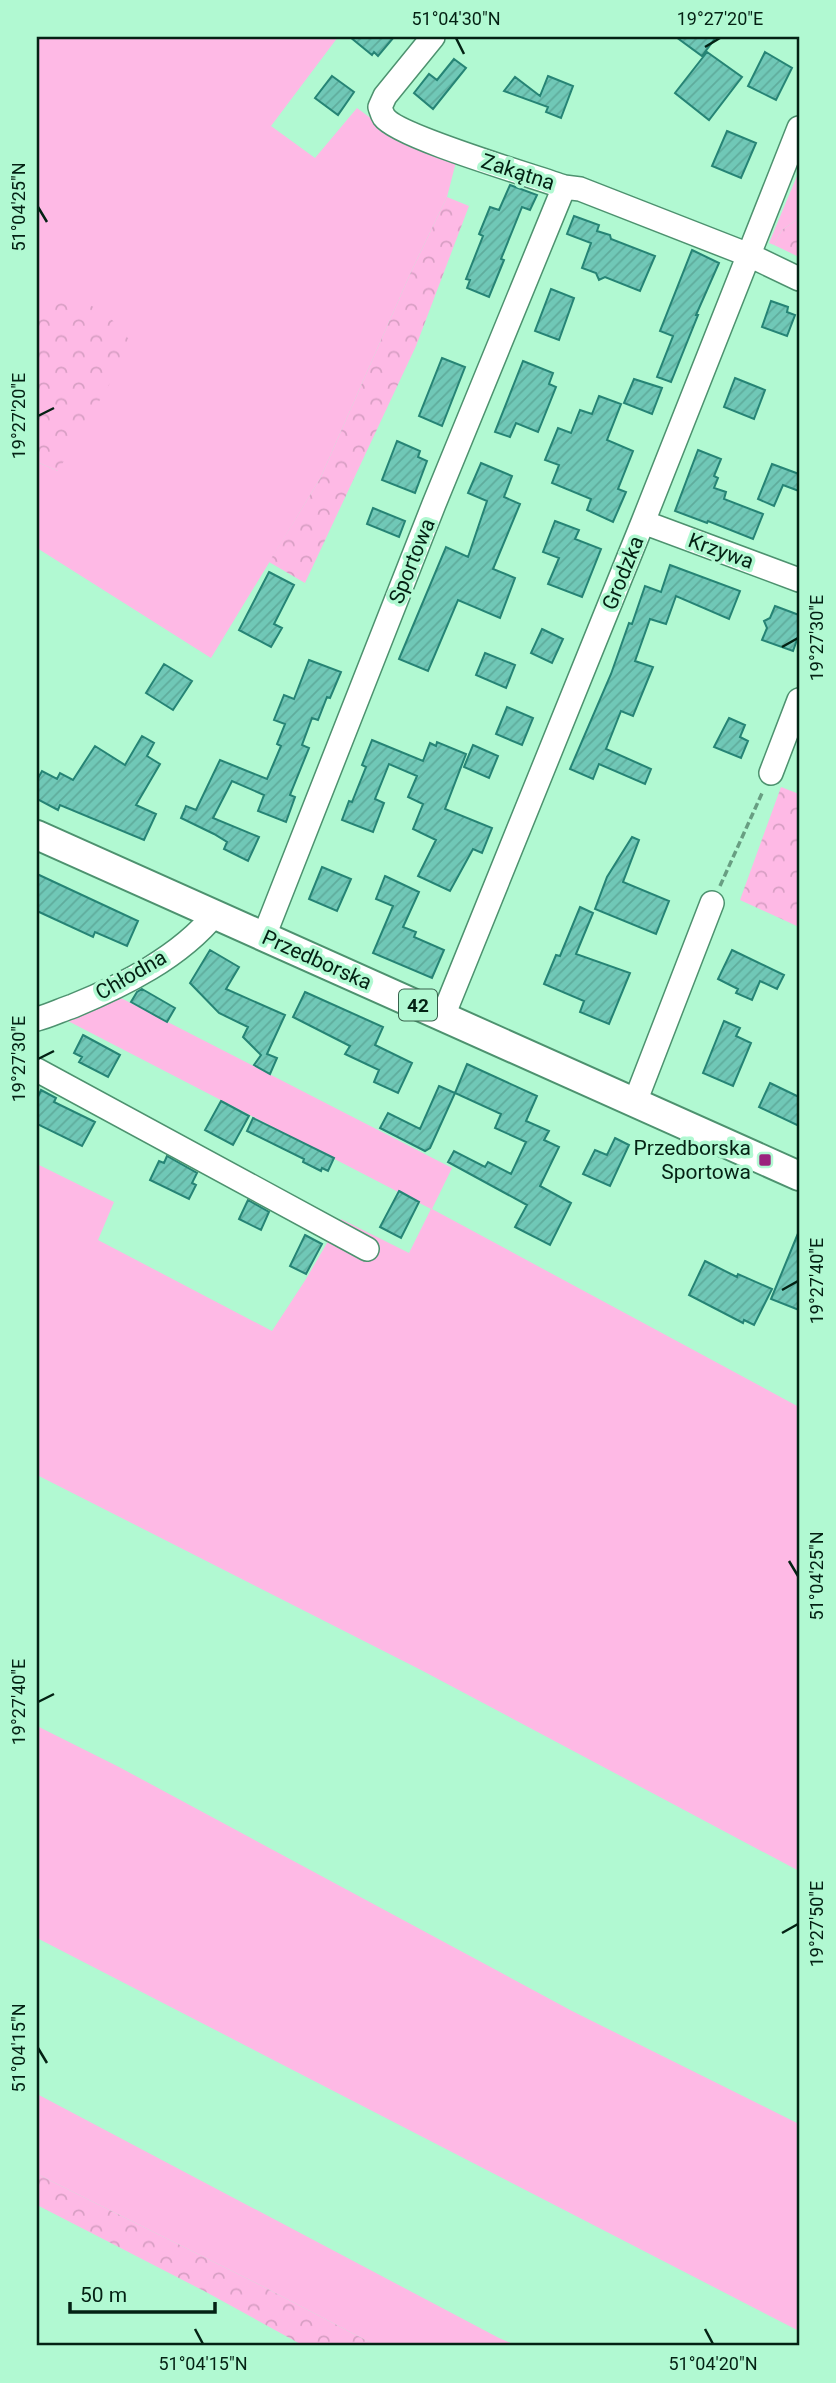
<svg xmlns="http://www.w3.org/2000/svg" width="836" height="2383" font-family="Roboto,sans-serif">
	<style>
		.grass { fill: #feb9e5 }
		.forest { fill: url(#forest-crowns) }
		.building { fill: url(#building-hatch); stroke: #268475; stroke-width: 2 }
		.lines { fill: none; stroke-linecap: round; stroke-linejoin: round }
		.minor-casing { stroke: #4d926f; stroke-width: 26 }
		.major-casing { stroke: #4d926f; stroke-width: 32 }
		.path { stroke: #689e82; stroke-width: 3.5; stroke-dasharray: 7 3.5; stroke-linecap: butt }
		.minor { stroke: #fff; stroke-width: 23 }
		.major { stroke: #fff; stroke-width: 28 }
		.ticks { fill: none; stroke: #042214; stroke-width: 2.5 }
		.poi-dot { fill: #9b237d; stroke: #b1f9d2; stroke-width: 2.5 }
		.labels { text-anchor: middle; stroke-width: 7; stroke-linejoin: round; paint-order: stroke }
		.shield { fill: #b1f9d2; stroke: #38624d; stroke-width: 2 }
		.shield-label { font-size: 19px; font-weight: bold; fill: #042214 }
		.street-label { font-size: 21px; fill: #042214; stroke: #b1f9d2 }
		.poi-label { font-size: 21px; fill: #042214; stroke: #b1f9d2; text-anchor: end }
		.neatline { fill: none; stroke: #042214; stroke-width: 2.5 }
		.ticks-label { font-size: 18px; text-anchor: middle; fill: #042214 }
	</style>
	<defs>
		<pattern id="forest-crowns" width="20" height="18" patternUnits="userSpaceOnUse" patternTransform="scale(1.75)"><rect width="20" height="18" fill="#feb9e5"/><path d="M2 6a3 3 0 1 1 6 0M12 15a3 3 0 1 1 6 0" fill="none" stroke="#d89fc4"/></pattern>
		<pattern id="building-hatch" width="6" height="6" patternUnits="userSpaceOnUse" patternTransform="scale(1.75)"><rect width="6" height="6" fill="#70c8b7"/><path d="M-1 1l2-2M0 6l6-6M5 7l2-2" fill="none" stroke="#5fac9c"/></pattern>
	</defs>
	<rect width="100%" height="100%" fill="#b1f9d2"/>
	<path class="grass" d="M37 37H338L271 126 315 158 357 108 396 137 456 162 447 197 411 272 320 479 211 658 37 548V462L58 471 37 317Z
		M799 171V218L782 230 774 245 769 243Z
		M119 997 452 1168 432 1209 799 1407V1871L421 1670 37 1475V1164L114 1202 98 1240 272 1331 306 1279 341 1219 409 1253 431 1209 68 1021Z
		M37 1726 119 1767 572 2011 799 2124V2331L37 1938Z
		M37 2094 499 2338 518 2346H377L258 2284 37 2174Z"/>
	<path class="forest" d="M447 197 469 206 416 346 305 583 269 562 320 479 411 272Z
		M799 218V257L774 245 782 230Z
		M61 290 107 314 133 344 58 471 37 462V317L47 297Z
		M781 787 799 794V927L740 900Z
		M37 2174 258 2284 377 2346H304L206 2292 37 2205Z"/>
	<path class="building" d="M350 37H394L378 56 374 52 372 55Z
		M676 37H716L702 56Z
		M707 52 742 77 709 120 675 93Z
		M765 52 792 68 776 100 748 86Z
		M454 59 466 68 433 109 414 93 429 74 437 80Z
		M332 76 354 92 338 115 315 98Z
		M548 76 573 86 561 118 546 112 548 107 504 91 515 77 540 96Z
		M727 131 756 143 741 178 712 166Z
		M510 185 537 195 530 210 522 207 501 259 504 260 489 297 467 288 470 280 466 279 483 236 479 234 490 207 499 210Z
		M574 216 599 225 597 231 610 235 611 239 655 256 640 291 605 277 599 280 596 273 582 268 591 243 567 234Z
		M692 250 719 263 696 315H698L671 382 657 377 673 336 660 331Z
		M551 289 574 298 559 340 535 331Z
		M771 301 788 307 787 312 795 315 787 336 762 327Z
		M442 358 465 367 442 426 419 416Z
		M523 361 553 373 549 384 556 387 538 432 516 423 510 437 495 432Z
		M735 378 765 390 754 419 724 407Z
		M634 379 662 388 652 414 624 403Z
		M599 396 621 404 607 440 633 451 618 489 626 492 613 522 587 510 591 499 552 483 559 465 545 460 558 428 571 433 580 410 592 414Z
		M397 441 420 451 418 457 427 461 415 493 382 480Z
		M698 450 721 459 714 476 718 478 714 488 726 492 724 499 763 514 753 539 708 521 707 523 675 511Z
		M481 463 512 476 504 497 520 504 493 569 515 578 500 618 458 600 428 671 399 659 446 547 468 557 487 501 468 493Z
		M772 464 799 474V491L783 485 774 506 758 499Z
		M373 508 405 521 399 537 367 524Z
		M555 521 579 530 575 539 601 549 582 597 548 584 559 558 543 552Z
		M670 565 740 591 729 619 676 596 666 624 650 619 635 661 653 667 633 716 621 711 606 749 651 769 645 784 599 764 593 779 570 769 611 674 629 623 632 624 645 586 661 592Z
		M269 572 294 585 274 624 282 628 271 647 239 630Z
		M775 606 799 615V634L793 651 762 640 767 628 764 621 770 618Z
		M542 629 563 639 552 663 531 653Z
		M485 653 515 665 506 688 476 675Z
		M309 660 341 672 330 698 327 697 318 720 312 718 302 745 309 748 290 795 295 797 286 822 258 811 264 795 232 781 213 818 259 837 248 861 224 849 227 842 214 834 181 818 186 806 196 810 220 760 267 779 281 746 277 744 285 724 274 720 284 695 294 699Z
		M164 664 192 681 173 710 146 693Z
		M507 707 533 718 522 745 496 734Z
		M729 718 745 725 740 737 748 741 741 758 714 747Z
		M142 736 154 743 147 756 160 764 136 805 156 814 144 840 60 805 58 810 37 799V780L42 771 57 779 60 773 73 780 95 746 125 765Z
		M372 740 423 761 430 743 436 746 437 742 466 754 445 809 492 828 482 853 473 849 450 891 418 876 436 840 413 829 423 804 408 797 417 776 389 764 375 799 384 803 373 832 342 820 349 801 352 802 366 767 362 765Z
		M473 745 498 756 489 778 464 767Z
		M632 837 639 840 623 882 669 901 656 934 595 909 607 877Z
		M322 867 351 879 337 911 309 899Z
		M37 874 138 921 127 946 95 932 93 937 37 911Z
		M385 876 419 892 403 927 416 932 414 937 444 950 432 978 373 953 393 906 376 899Z
		M580 907 593 913 576 954 630 973 609 1024 580 1012 584 1001 544 984 556 955 560 956Z
		M210 950 239 967 226 989 285 1015 267 1054 277 1058 270 1074 254 1065 261 1055 243 1037 248 1027 219 1013 190 983Z
		M732 950 784 975 777 989 760 981 752 1000 736 993 738 989 718 979Z
		M142 989 175 1008 167 1022 131 1002 137 992Z
		M305 992 383 1027 375 1045 412 1063 398 1093 374 1082 379 1070 345 1054 350 1046 293 1017Z
		M724 1021 740 1028 736 1036 751 1043 733 1086 703 1073Z
		M83 1035 120 1055 108 1077 79 1062 82 1057 74 1053Z
		M467 1064 537 1096 526 1121 549 1131 544 1140 559 1147 540 1186 571 1203 550 1245 515 1227 527 1205 448 1162 454 1151 485 1167 488 1162 511 1174 526 1142 495 1128 501 1114 455 1093Z
		M770 1083 799 1097V1126L759 1107Z
		M439 1086 455 1093 430 1148 425 1151 380 1128 388 1113 420 1129Z
		M41 1090 56 1098 54 1102 95 1122 82 1146 37 1124V1099Z
		M221 1101 249 1116 233 1145 205 1130Z
		M253 1118 334 1158 328 1171 322 1168 321 1171 303 1162 304 1159 247 1131Z
		M615 1138 629 1145 610 1186 583 1174 595 1150 607 1155Z
		M167 1156 197 1173 192 1183 196 1185 189 1199 150 1180 159 1161 164 1163Z
		M399 1191 419 1202 401 1238 380 1227Z
		M248 1200 269 1212 261 1230 239 1219Z
		M799 1231V1310L771 1299Z
		M305 1235 322 1244 306 1274 290 1266Z
		M705 1261 737 1277 738 1274 772 1289 754 1325 744 1320 743 1323 689 1295Z"/>
	<g class="lines">
		<g class="minor-casing">
			<path id="minor" d="M433 37 385 96 380 107C381 110 382 114 384 117 398 137 534 176 564 187L580 189 749 255 799 279
				M643 522 799 580
				M771 773 799 700
				M264 936 434 504 564 187
				M443 1016 643 522 799 128
				M37 1019C49 1016 61 1010 73 1006 124 985 180 957 215 914
				M37 1070 367 1249
				M635 1102 712 903"/>
		</g>
		<g class="major-casing">
			<path id="major" d="M37 835 799 1176"/>
		</g>
		<path class="path" d="M720 886 763 791"/>
		<use href="#minor" class="minor"/>
		<use href="#major" class="major"/>
	</g>
	<path class="ticks" d="M456 38 464 54M705 47 720 38M38 207 47 222M38 416 54 408M782 647 798 638M38 1059 54 1051M782 1290 798 1281M789 1561 798 1576M38 1702 54 1694M782 1933 798 1924M38 2048 47 2063M195 2329 203 2344M705 2329 713 2344"/>
	<rect class="poi-dot" x="758" y="1153" width="14" height="14" rx="3.5"/>
	<g class="labels">
		<rect class="shield" x="399" y="989.5" width="38" height="31" rx="5"/>
		<g class="shield-label">
			<text x="418" y="1012">42</text>
		</g>
		<g class="street-label">
			<text transform="translate(518 172) rotate(18)" y="7">Zakątna</text>
			<text transform="translate(721 551) rotate(20)" y="7">Krzywa</text>
			<text transform="translate(412 561) rotate(-68)" y="7">Sportowa</text>
			<text transform="translate(623 573) rotate(-68)" y="7">Grodzka</text>
			<text transform="translate(317 960) rotate(24)" y="7">Przedborska</text>
			<text transform="translate(131 975) rotate(-30)" y="7">Chłodna</text>
		</g>
		<g class="poi-label">
			<text x="751" y="1155">Przedborska<tspan x="751" dy="24">Sportowa</tspan></text>
		</g>
	</g>
	<rect width="836" height="2383" fill="none" stroke="#b1f9d2" stroke-width="77"/>
	<path d="M70 2302v10h145v-10" fill="none" stroke="#042214" stroke-width="3.5"/>
	<text x="80" y="2302" font-size="21" fill="#042214" stroke="#b1f9d2" stroke-width="5" paint-order="stroke">50 m</text>
	<rect x="38" y="38" width="760" height="2306" class="neatline"/>
	<g class="ticks-label">
		<text x="456" y="25">51°04'30"N</text>
		<text x="720" y="25">19°27'20"E</text>
		<text transform="translate(19 207) rotate(-90)" y="6">51°04'25"N</text>
		<text transform="translate(19 416) rotate(-90)" y="6">19°27'20"E</text>
		<text transform="translate(817 638) rotate(-90)" y="6">19°27'30"E</text>
		<text transform="translate(19 1059) rotate(-90)" y="6">19°27'30"E</text>
		<text transform="translate(817 1281) rotate(-90)" y="6">19°27'40"E</text>
		<text transform="translate(817 1576) rotate(-90)" y="6">51°04'25"N</text>
		<text transform="translate(19 1702) rotate(-90)" y="6">19°27'40"E</text>
		<text transform="translate(817 1924) rotate(-90)" y="6">19°27'50"E</text>
		<text transform="translate(19 2048) rotate(-90)" y="6">51°04'15"N</text>
		<text x="203" y="2370">51°04'15"N</text>
		<text x="713" y="2370">51°04'20"N</text>
	</g>
</svg>
